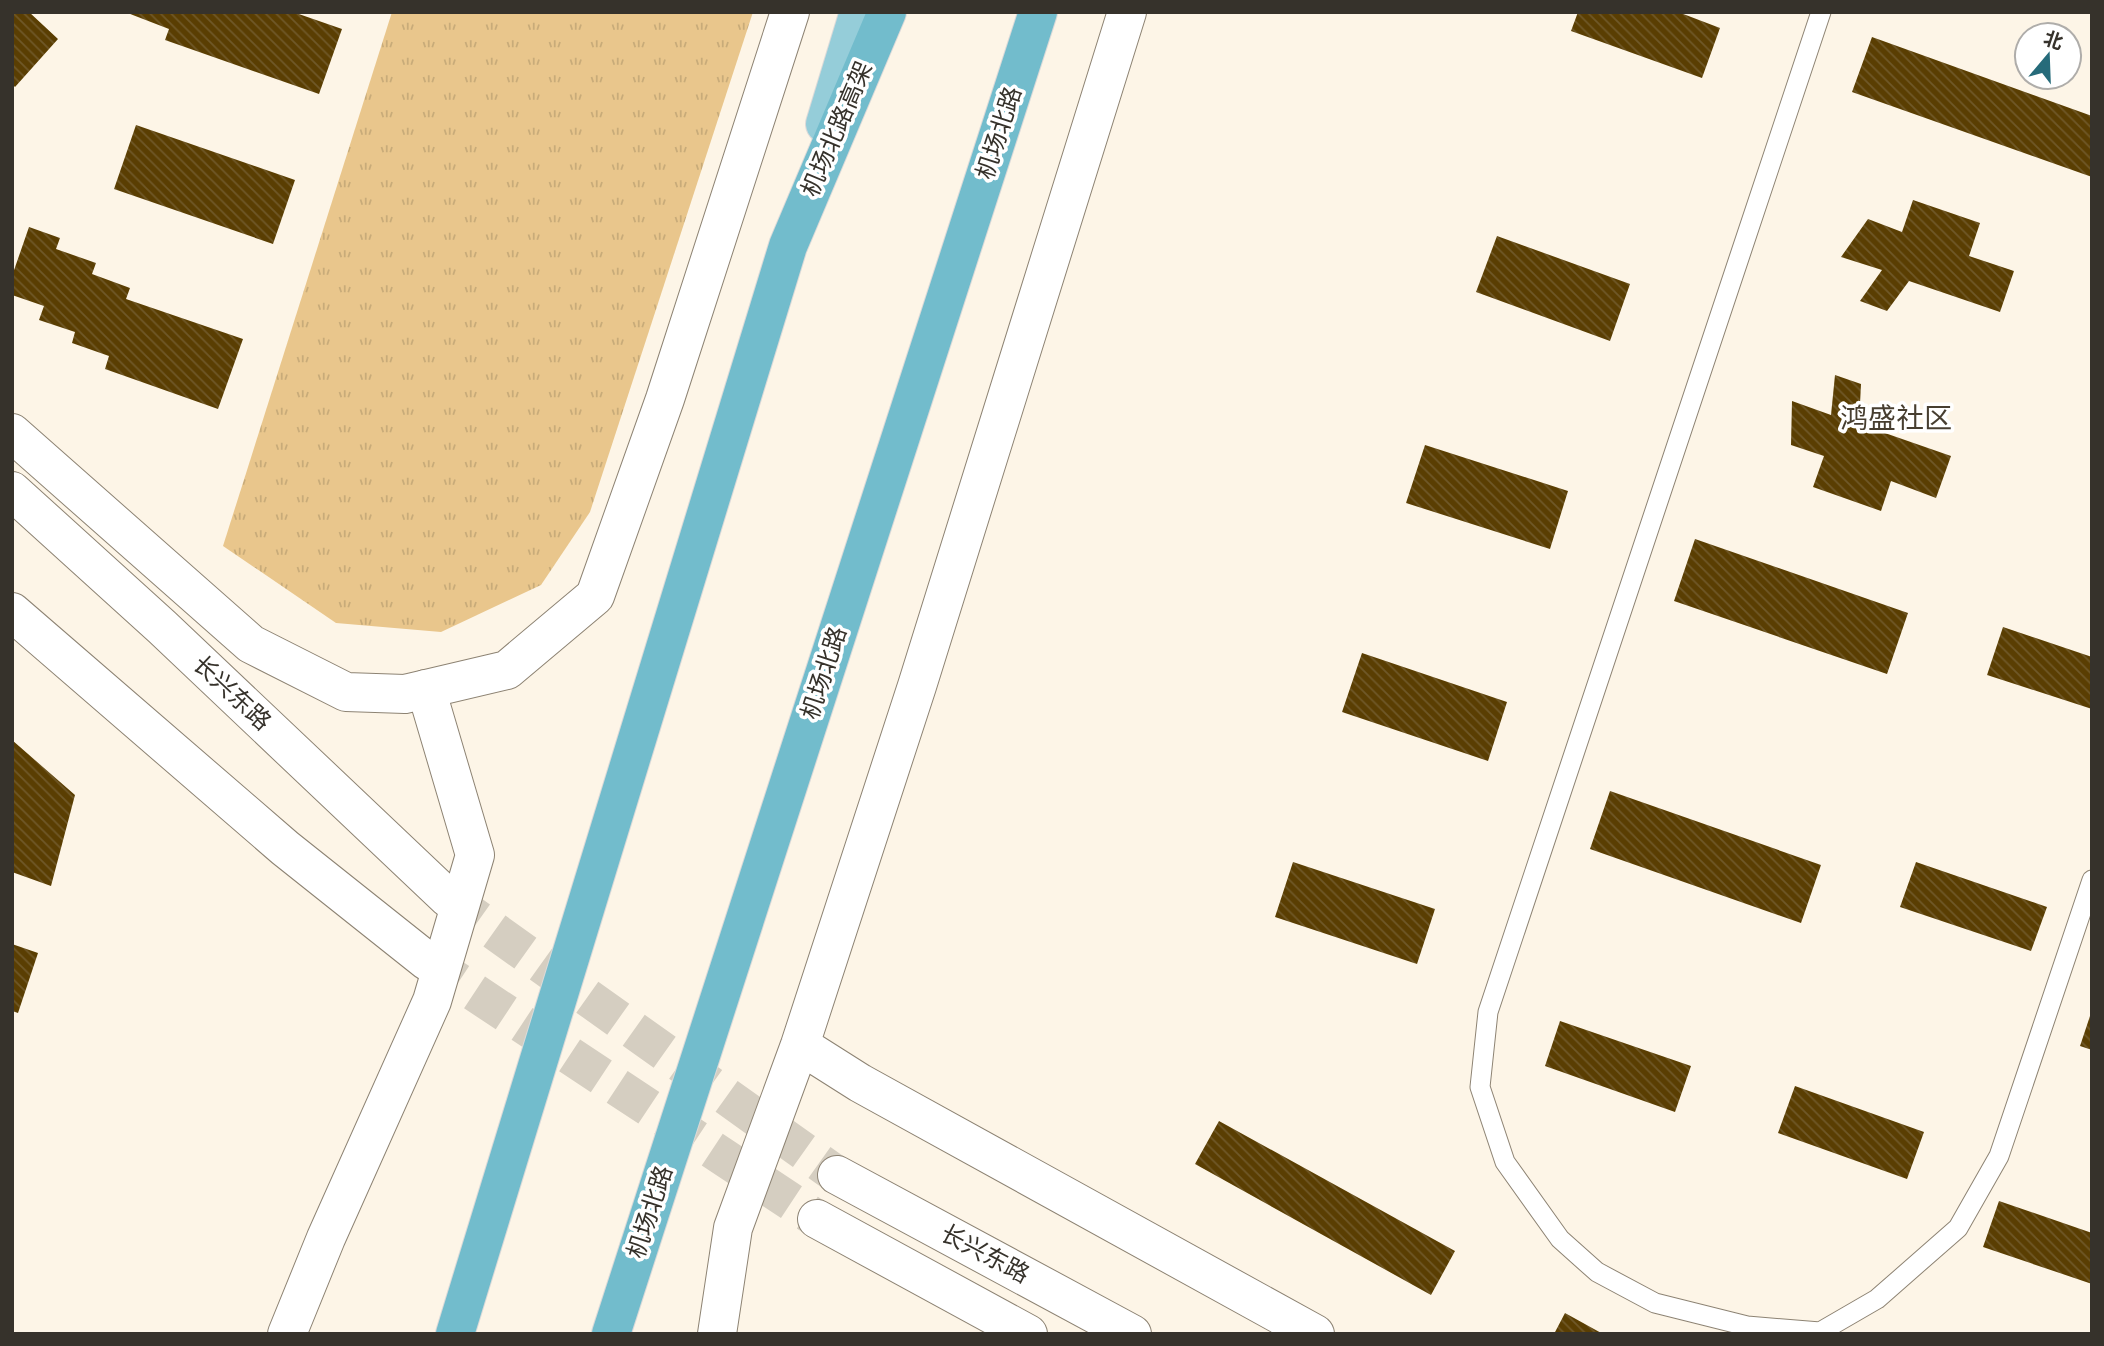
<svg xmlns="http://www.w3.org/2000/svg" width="2104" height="1346" font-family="Quicksand,'Noto Sans SC',sans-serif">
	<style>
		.park { fill: url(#park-tufts) }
		.building { fill: url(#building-back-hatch) }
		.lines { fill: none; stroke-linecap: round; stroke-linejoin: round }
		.secondary-tunnel { stroke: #d5cec1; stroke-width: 38; stroke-dasharray: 38 19; stroke-linecap: butt }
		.service-casing { stroke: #8d8373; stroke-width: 21 }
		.tertiary-casing { stroke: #8d8373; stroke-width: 40 }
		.secondary-casing { stroke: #8d8373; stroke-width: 40 }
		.primary-casing { stroke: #dbdad9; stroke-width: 40 }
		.trunk-casing { stroke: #dbdad9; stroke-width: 40 }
		.service { stroke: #fff; stroke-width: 19 }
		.tertiary { stroke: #fff; stroke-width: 38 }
		.secondary { stroke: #fff; stroke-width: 38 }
		.primary { stroke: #95cdd9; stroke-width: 38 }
		.trunk { stroke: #72bccc; stroke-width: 38 }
		.labels { text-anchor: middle; stroke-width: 7; stroke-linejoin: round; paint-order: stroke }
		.street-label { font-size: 24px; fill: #36322b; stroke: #fff }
		.quarter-label { font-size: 28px; fill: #473e30; stroke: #fff }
	</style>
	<defs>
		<pattern id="park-tufts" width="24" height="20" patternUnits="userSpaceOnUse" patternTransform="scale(1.75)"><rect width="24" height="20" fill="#e9c68c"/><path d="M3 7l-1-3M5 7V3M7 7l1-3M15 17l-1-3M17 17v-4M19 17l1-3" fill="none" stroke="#c8ab79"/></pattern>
		<pattern id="building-back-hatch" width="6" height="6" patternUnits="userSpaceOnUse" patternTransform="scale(1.75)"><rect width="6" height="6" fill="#5a3e02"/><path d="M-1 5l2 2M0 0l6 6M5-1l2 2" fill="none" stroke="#6f5828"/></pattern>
	</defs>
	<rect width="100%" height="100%" fill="#fdf5e7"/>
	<path class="park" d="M392 12H753L590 512 541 585 441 632 336 623 223 546Z"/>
	<path class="building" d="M12 12H29L58 39 15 87 12 84Z
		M125 12H293L342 29 319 94 165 40 169 29Z
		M1578 12H1678L1720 28 1702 78 1571 31Z
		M1872 37 2092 116V177L1852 92Z
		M136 125 295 180 273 244 114 189Z
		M1913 200 1980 223 1969 256 2014 271 2000 312 1909 281 1887 311 1860 301 1882 270 1841 257 1868 219 1902 232Z
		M29 227 60 238 56 249 96 263 92 274 130 288 126 299 243 339 218 409 105 369 109 356 72 343 75 332 39 320 44 306 12 295V276Z
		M1497 236 1630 284 1610 341 1476 292Z
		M1835 375 1861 384 1859 424 1951 456 1936 498 1891 481 1881 511 1813 487 1824 456 1791 445 1792 401 1831 415Z
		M1425 445 1568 491 1550 549 1406 503Z
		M1695 539 1908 613 1887 674 1674 601Z
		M2003 627 2092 657V709L1987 675Z
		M1362 653 1507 702 1488 761 1342 712Z
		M12 740 75 795 51 886 12 872Z
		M1610 791 1821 865 1801 923 1590 849Z
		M1293 862 1435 909 1417 964 1275 917Z
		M1916 862 2047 907 2031 951 1900 907Z
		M12 944 38 953 18 1013 12 1011Z
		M2091 1013H2092V1050L2080 1046Z
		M1560 1021 1691 1066 1675 1112 1545 1066Z
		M1795 1086 1924 1132 1907 1179 1778 1133Z
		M1219 1121 1455 1251 1431 1295 1195 1164Z
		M1999 1201 2092 1233V1284L1983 1247Z
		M1565 1313 1603 1334H1554Z"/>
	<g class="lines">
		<path class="secondary-tunnel" d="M448 898 837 1175
			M427 961 817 1219"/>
		<g class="service-casing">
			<path id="service" d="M1821 12 1488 1012 1480 1087 1505 1162 1560 1239 1597 1272 1655 1303 1747 1326 1820 1332 1877 1299 1958 1228 1999 1156 2092 880"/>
		</g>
		<g class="tertiary-casing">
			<path id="tertiary" d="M287 1334 326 1238 432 1001 475 855 426 689"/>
		</g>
		<g class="secondary-casing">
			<path id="secondary" d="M12 433 251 644 346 692 405 694 507 670 595 596 665 399 790 12
				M12 491 162 627 448 898
				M12 612 285 848 427 961
				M800 1045 860 1083 1315 1334
				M837 1175 1132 1334
				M817 1219 1028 1334
				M717 1334 733 1228 800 1045 917 686 1127 12"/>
		</g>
		<g class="primary-casing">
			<path id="primary" d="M825 124 859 12"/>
		</g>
		<g class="trunk-casing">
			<path id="trunk" d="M455 1334 788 246 887 12
				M611 1334 1038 12"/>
		</g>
		<use href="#service" class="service"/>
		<use href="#tertiary" class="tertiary"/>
		<use href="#secondary" class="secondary"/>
		<use href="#primary" class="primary"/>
		<use href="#trunk" class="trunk"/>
	</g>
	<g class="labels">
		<g class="street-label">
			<text transform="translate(837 129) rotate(-67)" y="8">机场北路高架</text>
			<text transform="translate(999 133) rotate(-72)" y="8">机场北路</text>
			<text transform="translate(824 673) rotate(-72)" y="8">机场北路</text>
			<text transform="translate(232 693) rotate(43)" y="8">长兴东路</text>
			<text transform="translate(650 1212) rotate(-72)" y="8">机场北路</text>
			<text transform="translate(985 1254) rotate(28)" y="8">长兴东路</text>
		</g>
		<g class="quarter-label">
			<text x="1896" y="428">鸿盛社区</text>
		</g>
	</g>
	<rect width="2104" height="1346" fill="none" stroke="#36322b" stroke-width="28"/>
	<g transform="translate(2048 56) rotate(19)"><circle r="33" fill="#ffffff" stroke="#afadaa" stroke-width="2"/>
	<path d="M0-5L12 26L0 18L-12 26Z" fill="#266b7a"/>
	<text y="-10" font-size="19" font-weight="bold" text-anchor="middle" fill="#36322b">北</text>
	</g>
</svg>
